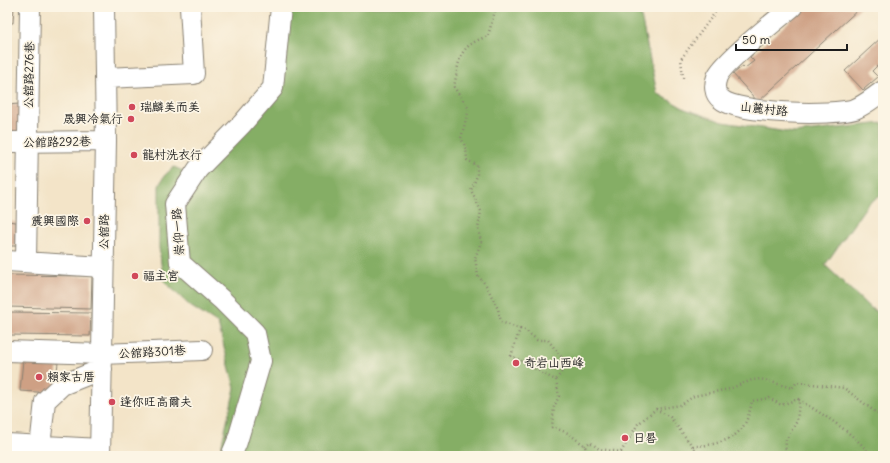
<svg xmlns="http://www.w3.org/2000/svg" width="890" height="463" font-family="Delius,'LXGW WenKai TC',sans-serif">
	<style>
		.forest { fill: #85ae65; stroke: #506540 }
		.building { fill: #cea084 }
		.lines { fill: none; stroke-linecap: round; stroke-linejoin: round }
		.minor-casing { stroke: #888072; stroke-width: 22 }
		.path { stroke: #888072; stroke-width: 2.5; stroke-dasharray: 1 3; stroke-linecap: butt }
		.minor { stroke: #fff; stroke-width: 20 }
		.poi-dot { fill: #d1495b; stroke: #fcf5e5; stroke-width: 1.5 }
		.labels { text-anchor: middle; stroke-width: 3.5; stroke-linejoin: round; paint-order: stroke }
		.street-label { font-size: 12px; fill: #1c1c1c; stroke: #fcf5e5 }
		.poi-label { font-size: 12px; fill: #1c1c1c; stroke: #fcf5e5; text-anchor: start }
	</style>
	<rect width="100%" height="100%" fill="#fcf5e5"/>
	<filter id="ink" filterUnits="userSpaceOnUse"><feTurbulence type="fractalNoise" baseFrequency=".025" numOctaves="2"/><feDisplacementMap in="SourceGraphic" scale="8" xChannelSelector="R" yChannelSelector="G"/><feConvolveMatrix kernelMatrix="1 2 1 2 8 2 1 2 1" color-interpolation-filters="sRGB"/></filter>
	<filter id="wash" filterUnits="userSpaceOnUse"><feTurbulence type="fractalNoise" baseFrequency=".012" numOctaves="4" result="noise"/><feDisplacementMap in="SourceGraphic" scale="16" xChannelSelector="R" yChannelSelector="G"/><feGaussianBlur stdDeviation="0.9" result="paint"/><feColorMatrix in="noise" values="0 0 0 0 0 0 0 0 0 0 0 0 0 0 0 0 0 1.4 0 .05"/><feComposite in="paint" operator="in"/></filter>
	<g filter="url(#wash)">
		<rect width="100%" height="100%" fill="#f3e4c8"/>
		<path class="forest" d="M277 7H639L657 93 685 109 723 122 794 133 883 123V193L867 205 825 265 869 307 883 315V456H219L235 388 218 324 190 306 163 280 159 247V186L164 176 174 167 190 174 267 93Z"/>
		<g id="blocks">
			<path class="building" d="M7 7H14L13 23H7Z
				M805 7H861L758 102 733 74 743 66 745 68 754 61 750 57Z
				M883 36V66L880 63 872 71 878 77 863 90 845 71Z
				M19 104 21 135 7 136V105Z
				M7 221 16 222V246H7Z
				M7 275 92 276 91 309 7 307Z
				M7 312 91 313 90 336 7 335Z
				M23 360 58 363 54 393 20 391Z"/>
		</g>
	</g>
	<g filter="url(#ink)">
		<use href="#blocks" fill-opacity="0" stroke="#888072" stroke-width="1"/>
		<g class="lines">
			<g class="minor-casing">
				<path id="minor" d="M792 7C778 19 722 63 717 77 714 85 714 94 721 99 737 114 833 116 855 109 865 105 874 97 883 91
					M105 78 194 74 190 7
					M7 142 106 141
					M7 261 103 267
					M26 262 30 7
					M7 351 102 354 202 350
					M7 444 100 449
					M39 456 45 401 62 385 102 369
					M100 456 106 141 104 7
					M231 456 237 442 261 361 255 333 222 300 180 263 175 204 198 169 242 124 273 88 281 7"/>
			</g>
			<path class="path" d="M496 7 488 36C457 47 460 58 454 87L469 109 461 138 466 148 467 160 477 165V176L471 190 481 211 478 229 481 242 475 258 478 276 486 285 498 309 501 322 520 329 511 356C527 363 540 373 556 380L559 396 554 407 552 427 568 433 585 446 586 456
				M683 78 681 59 719 7
				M520 329 525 330 537 340H548L567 364 556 380
				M799 400C822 414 855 433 871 456
				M656 409 670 417 700 456
				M585 446 590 442 599 449 621 452 638 424 656 409 681 405 694 396 729 389 752 380 761 379 792 388 797 382 844 388 883 418
				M693 446C709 446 732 442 742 428 748 420 750 410 752 401L769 398 781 405 798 399 799 402 797 421 786 440 785 456"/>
			<use href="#minor" class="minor"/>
		</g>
	</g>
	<g class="poi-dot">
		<circle cx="132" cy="107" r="4"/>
		<circle cx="131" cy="119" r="4"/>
		<circle cx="134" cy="155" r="4"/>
		<circle cx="87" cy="221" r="4"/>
		<circle cx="135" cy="276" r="4"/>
		<circle cx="516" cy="363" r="4"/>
		<circle cx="39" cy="377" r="4"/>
		<circle cx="112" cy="402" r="4"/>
		<circle cx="625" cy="438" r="4"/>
	</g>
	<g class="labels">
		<g class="street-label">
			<text transform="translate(29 75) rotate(-89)" y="4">公舘路276巷</text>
			<text transform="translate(764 109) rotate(6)" y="4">山麓村路</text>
			<text transform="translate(57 142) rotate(-1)" y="4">公館路292巷</text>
			<text transform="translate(104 232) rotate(-89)" y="4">公舘路</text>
			<text transform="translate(178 232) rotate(-94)" y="4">崇仰一路</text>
			<text transform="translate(152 352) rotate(-3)" y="4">公舘路301巷</text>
		</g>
		<g class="poi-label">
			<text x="140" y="111">瑞麟美而美</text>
			<text x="123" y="123" text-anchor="end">晟興冷氣行</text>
			<text x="142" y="159">龍村洗衣行</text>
			<text x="79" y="225" text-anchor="end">震興國際</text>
			<text x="143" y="280">福主宮</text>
			<text x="524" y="367">奇岩山西峰</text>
			<text x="47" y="381">賴家古厝</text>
			<text x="120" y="406">逢你旺高爾夫</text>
			<text x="633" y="442">日晷</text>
		</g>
	</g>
	<rect width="890" height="463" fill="none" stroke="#fcf5e5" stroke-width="24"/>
	<path d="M736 44v6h111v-6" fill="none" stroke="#1c1c1c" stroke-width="2"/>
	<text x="742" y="44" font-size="12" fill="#1c1c1c" stroke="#fcf5e5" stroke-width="3" paint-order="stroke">50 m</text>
</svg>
